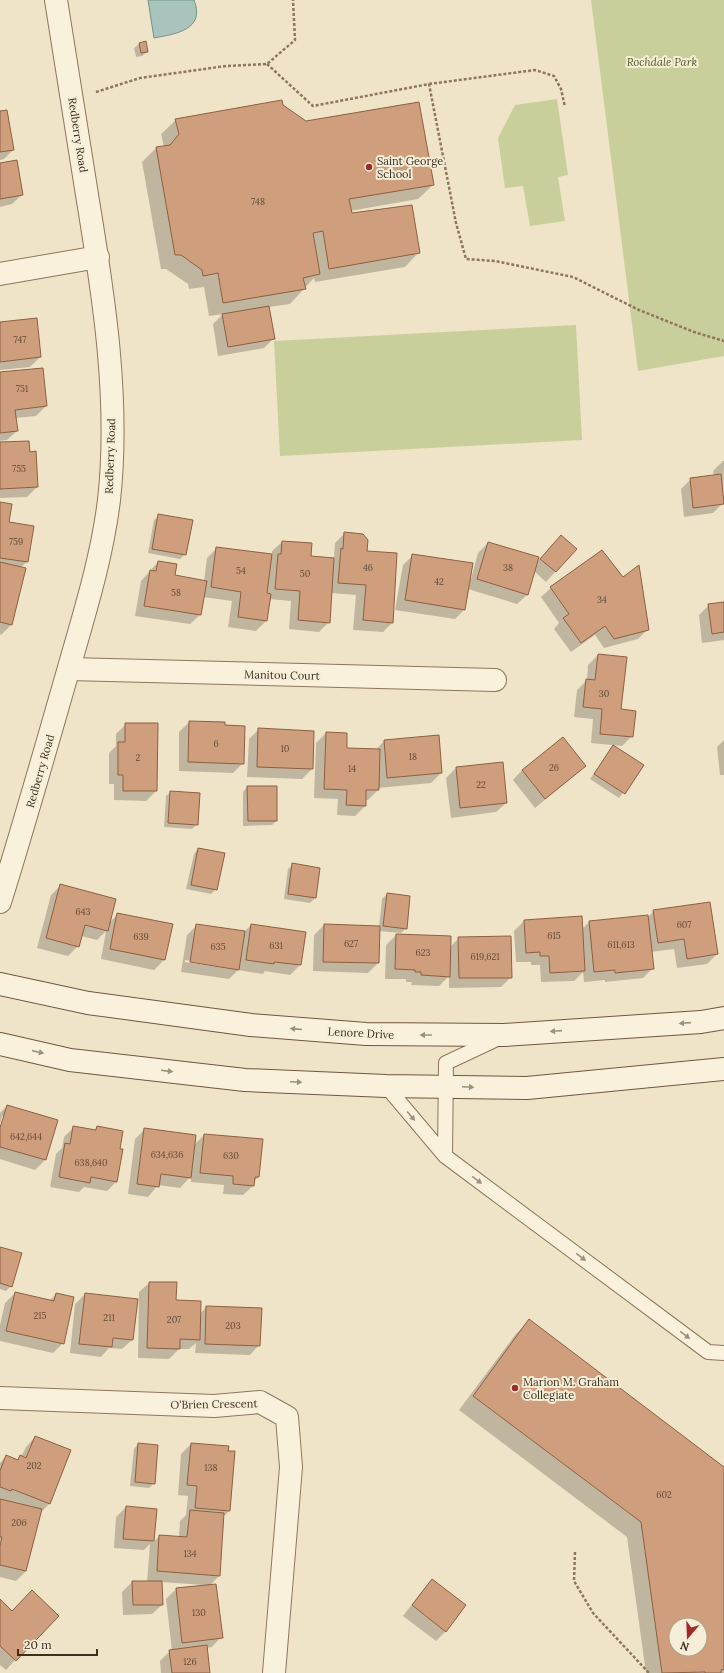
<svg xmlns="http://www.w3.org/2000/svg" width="724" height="1673" font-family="Lora,serif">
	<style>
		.green { fill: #c9cf9b }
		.water { fill: #a9c4bc; stroke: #6f938a }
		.shadow { fill: #0003; fill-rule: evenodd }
		.building { fill: #cf9f7d; stroke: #8d5f41; fill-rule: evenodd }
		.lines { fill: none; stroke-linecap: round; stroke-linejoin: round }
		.service-casing { stroke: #8d765c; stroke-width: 16 }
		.minor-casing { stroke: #8d765c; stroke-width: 24 }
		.tertiary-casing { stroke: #8d765c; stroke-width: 24 }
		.secondary-casing { stroke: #6f573f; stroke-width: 24 }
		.path { stroke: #8d765c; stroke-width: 2.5; stroke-dasharray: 3 2; stroke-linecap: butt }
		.service { stroke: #faf1dc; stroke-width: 14 }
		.minor { stroke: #faf1dc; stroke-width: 22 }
		.tertiary { stroke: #faf1dc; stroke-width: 22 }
		.secondary { stroke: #faf1dc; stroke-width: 22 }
		.oneway { fill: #9c907e }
		.poi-dot { fill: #9e2a2b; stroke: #f7eed8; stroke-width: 1.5 }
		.labels { text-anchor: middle; stroke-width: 4; stroke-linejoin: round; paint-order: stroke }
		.number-label { font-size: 9px; fill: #624a37 }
		.park-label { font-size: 11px; font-style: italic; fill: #4d5a26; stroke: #f7eed8 }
		.street-label { font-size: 11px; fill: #3d2e20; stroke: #f7eed8 }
		.poi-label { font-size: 11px; fill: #3d2e20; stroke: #f7eed8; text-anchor: start }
	</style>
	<rect width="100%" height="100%" fill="#f0e4c8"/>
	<path class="green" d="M591 0H724V356L638 371Z
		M557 99 568 175 558 177 565 221 530 226 523 186 505 188 498 138 515 105Z
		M576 325 582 440 280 456 274 341Z"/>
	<path class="water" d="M148 0H194C206 30 175 34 154 38Z"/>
	<path class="shadow" d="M139 44 147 52 142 56 136 57 134 48Z
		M282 106 305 122 433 185 418 199 350 211 351 214 419 252 405 267 315 282 314 278 290 304 269 307 274 338 264 348 218 356 213 324 223 314 209 316 204 287 189 289 188 284 166 269H161L142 162 156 148 164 147 161 134 176 120Z
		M0 112 13 150 4 159 0 160Z
		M0 165 22 195 12 204 0 207Z
		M0 323 40 357 30 367 0 370Z
		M0 373 46 406 36 416 15 418 17 431 7 440 0 441Z
		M0 443 29 453 37 487 27 497 0 498Z
		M723 461H724L723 503 713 513 684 517 681 489 691 479 714 476 713 471Z
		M0 503 27 562 20 568 25 569 11 625 1 635 0 634Z
		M159 516 185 554 180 559 148 553 154 520Z
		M345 533 366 552 392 623 383 632 353 630 356 595 331 593 329 622 319 632 289 629 291 601 269 599 266 621 256 631 228 627 232 601 203 597 200 615 190 624 135 616 141 581 158 562 174 576 204 581 207 558 217 548 272 555V551L282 542 310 557 332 559 334 557 335 543Z
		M488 543 536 563 551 546 576 549 546 582 534 571 527 595 517 604 468 589 465 609 455 619 395 610 403 565 413 555 471 579 478 553Z
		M551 588 648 629 638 639 604 648 595 635 571 652 554 629 559 623 541 597Z
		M724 603V640L702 643 699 615 709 605Z
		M598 655 632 736 622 746 591 743 593 719 574 717 577 690 587 680 588 665Z
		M189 722 243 763 233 773 179 771V732Z
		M126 724 156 791 146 801 114 800V784H109V753L116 746V734Z
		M259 729 312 769 302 779 247 777 249 739Z
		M326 733 346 749 376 750 384 741 438 736 441 773 431 783 378 788V790L368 800H365V806L355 816 337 815 338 799 314 798 316 743Z
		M724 740V775H720L717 747Z
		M609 752 643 766 619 798 590 779Z
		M502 763 506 803 496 812 451 818 446 778 456 768Z
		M585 766 575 775 535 808 513 780 522 770Z
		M247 787 276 821 272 825 243 826V792Z
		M171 792 197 824 192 829 164 827 166 796Z
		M198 849 216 889 211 894 186 889 194 854Z
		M293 865 315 898 310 903 284 899 288 869Z
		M60 886 109 923 118 914 171 925 164 960 154 970 101 959 106 931 97 940 81 936 78 946 68 956 37 948 51 895Z
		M387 894 406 928 401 933 378 931V963L368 973 313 971 314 935 324 925 379 927 382 899Z
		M654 911 717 954 707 964 677 968 674 949 651 952 653 968 643 978 605 982V980L584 982 583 972 574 981 541 982 540 965H531V962H516L514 931 524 921 582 929 589 922 649 916Z
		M197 925 244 932 251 925 300 965 290 975 265 971 263 974 238 970 229 979 181 972 187 935ZM185 960 232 967V969L185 962Z
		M396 935 450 947 459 938 511 977 501 987 449 988V976L439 986 411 985 412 982H406V979H385L386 945Z
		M7 1106 57 1120 45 1160 35 1170 0 1159V1131L5 1116H2L0 1124V1113Z
		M74 1127 93 1131 97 1127 117 1181 107 1191 84 1187 79 1192 50 1187 56 1154 62 1148 64 1137Z
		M145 1129 194 1145 204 1135 258 1177 254 1182 253 1186 243 1195 223 1194 224 1185 191 1182V1176L180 1188 158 1185 148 1197 128 1194 135 1139Z
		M0 1248 11 1286 6 1291 0 1289Z
		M149 1283 175 1301 200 1314 206 1307 259 1345 250 1355 195 1353 196 1343 189 1349H179L169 1359 138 1358 139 1292Z
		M15 1293 49 1301 56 1294 63 1343 53 1353 0 1341V1325L5 1303Z
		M85 1294 132 1340 122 1349 109 1348 101 1357 70 1353 75 1304Z
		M529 1320 724 1468V1673H646L627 1537 459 1410 515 1335ZM676 1625H700V1649H676Z
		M35 1437 70 1451 49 1504 40 1513 26 1571 16 1581 0 1577V1463L6 1456 16 1461 21 1457 26 1447Z
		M138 1444 154 1483 149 1488 130 1486 134 1449Z
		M191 1444 229 1511 223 1517 219 1576 209 1586 221 1637 212 1647 206 1648 209 1673H161L160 1661 170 1651H172L166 1599 176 1589 204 1585 161 1582 162 1605 152 1614 123 1615 122 1592 132 1582H147L150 1544 144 1550 114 1548 116 1517 126 1507 156 1510 153 1542 160 1536 179 1537 180 1521 186 1515 188 1496 178 1495 181 1454Z
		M432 1580 446 1631 436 1641 403 1616 423 1590Z
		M0 1601 15 1660 6 1670 0 1665Z"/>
	<path class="building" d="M146 41 148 52 141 53 139 43Z
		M282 100 283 105 306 121 419 102 434 185 349 199 352 213 412 205 420 253 329 269 323 231 313 233 320 274 303 278 306 289 223 303 218 273 203 276 202 270 181 255H175L156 147 170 145 179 134 175 119Z
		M7 110 14 150 0 152V111Z
		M17 160 23 195 0 199V163Z
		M269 306 275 339 228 347 222 314Z
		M37 318 41 357 0 362V322Z
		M43 368 47 406 15 410 18 431 0 433V372Z
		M29 441 30 452 36 451 38 487 0 489V442Z
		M721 474 724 504 693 508 690 478Z
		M0 502 12 504 9 522 34 526 28 562 0 558Z
		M158 514 193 520 186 555 152 549Z
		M344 532 363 534 368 540 367 551 397 553 393 623 363 620 366 585 338 583 341 548 343 549Z
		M561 535 577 549 556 572 540 559Z
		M282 541 312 543 311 556 334 558 330 623 298 620 300 591 275 589 278 554H281Z
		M488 542 539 557 528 595 477 579Z
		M216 547 272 554 267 593 271 594 267 621 238 617 241 592 211 587Z
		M602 550 623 577 639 565 649 630 614 639 605 626 581 643 563 618 569 614 550 587Z
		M412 554 473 563 465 610 405 600Z
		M158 561 177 564 175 575 207 581 201 615 144 606 150 570 156 571Z
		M0 562 26 568 12 625 0 622Z
		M724 602V632L712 634 708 604Z
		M598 654 627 657 621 709 636 711 633 737 600 734 602 709 583 707 586 679 595 680Z
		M189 721 225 722V725L245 726 244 764 188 762Z
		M125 723H158L157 791H123V775H118V742H125Z
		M258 728 314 731 313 769 257 767Z
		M326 732 347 733V748L380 749 379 790H366V806L346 805 347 790 324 789Z
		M439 735 442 773 387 778 384 740Z
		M563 737 586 766 545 799 522 770Z
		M613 745 644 765 625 794 594 774Z
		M503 762 507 803 460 808 456 767Z
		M247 786H277V821H248Z
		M170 791 200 793 198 825 168 823Z
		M198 848 225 853 217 890 191 885Z
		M292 863 320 868 316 898 288 894Z
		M60 884 116 899 108 931 85 925 79 947 46 938Z
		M387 893 410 896 407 929 383 926Z
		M710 902 718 954 687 959 684 939 658 943 653 910Z
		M117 913 173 924 165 960 110 949Z
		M648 915 654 969 615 973V970L594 972 589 921Z
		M582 916 585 971 550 973 549 956H540V952L526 953 524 920Z
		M196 924 245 931 239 970 190 962Z
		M251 924 306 932 301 965 274 962V964L246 960Z
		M324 924 380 926 379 963 323 962Z
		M396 934 451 936 450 977 421 975V972H415V970L395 969Z
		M511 936 512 978H459L458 937Z
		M7 1105 58 1120 46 1160 0 1147V1128Z
		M73 1126 96 1130 97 1126 123 1131 120 1149H123L117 1182 91 1177 90 1183 59 1177 65 1143 70 1144Z
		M144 1128 196 1135 191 1178 161 1174 159 1187 137 1184Z
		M204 1134 263 1139 259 1177H255L254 1186 233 1184V1176L200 1173Z
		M0 1247 22 1253 12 1287 0 1283Z
		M149 1282H177L176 1300 201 1301 200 1340 180 1339V1349L147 1348Z
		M15 1292 54 1301 56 1293 74 1297 64 1344 6 1331Z
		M85 1293 138 1299 133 1340 113 1338 112 1347 79 1344Z
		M206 1306 262 1308 260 1346 205 1344Z
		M529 1319 724 1467V1669L721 1670V1673H705V1672L662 1673 641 1522 473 1396ZM676 1625H700V1649H676Z
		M35 1436 71 1450 50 1504 12 1489 11 1491 0 1487V1471L6 1455 18 1460 20 1455 26 1458Z
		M138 1443 158 1445 155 1484 135 1482Z
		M191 1443 229 1446 228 1451H235L230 1511 195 1508 197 1486 187 1485Z
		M0 1499 42 1509 26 1571 0 1565V1546L2 1537H0Z
		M126 1506 157 1509 154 1541 123 1539Z
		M190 1510 224 1513 220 1576 157 1571 159 1535 187 1537Z
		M432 1579 466 1605 446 1632 412 1605Z
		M132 1581H162L163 1605H133Z
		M216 1584 223 1638 182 1643 176 1588Z
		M32 1590 59 1616 16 1661 0 1646V1599L12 1611Z
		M207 1645 210 1673H172L169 1650Z"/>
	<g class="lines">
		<g class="service-casing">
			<path id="service" d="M386 1086 445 1156 708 1352 724 1353
				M445 1156 446 1063 499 1038"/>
		</g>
		<g class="minor-casing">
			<path id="minor" d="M0 274 98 257
				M69 669 495 680
				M0 1398 214 1406 260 1402 287 1417 291 1467 274 1673"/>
		</g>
		<g class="tertiary-casing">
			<path id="tertiary" d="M0 902C24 825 46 748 68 671 84 615 102 558 109 500 120 401 104 298 88 201 77 134 67 67 56 0"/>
		</g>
		<g class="secondary-casing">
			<path id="secondary" d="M0 984 88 1003 251 1025 366 1034 504 1035 701 1022 724 1018
				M0 1044 70 1060 245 1080 386 1086 527 1088 724 1069"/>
		</g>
		<path class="path" d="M267 64 313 106 429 84 456 223 466 259 495 261 573 277 639 310 694 332 724 341
			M429 84 535 70 554 76 561 89 565 107
			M96 92 140 78 226 66 267 64 295 40 293 0
			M575 1552 574 1581 593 1613 649 1673"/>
		<use href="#service" class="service"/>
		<use href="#minor" class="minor"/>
		<use href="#tertiary" class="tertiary"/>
		<use href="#secondary" class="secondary"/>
	</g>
	<defs><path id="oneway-solid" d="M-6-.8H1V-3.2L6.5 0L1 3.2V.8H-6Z"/></defs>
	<g class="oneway">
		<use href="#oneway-solid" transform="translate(685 1023) rotate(176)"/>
		<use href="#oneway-solid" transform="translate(296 1029) rotate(-175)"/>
		<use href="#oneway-solid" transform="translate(556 1031) rotate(176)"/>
		<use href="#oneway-solid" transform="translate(426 1035) rotate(-180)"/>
		<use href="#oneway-solid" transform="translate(38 1052) rotate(13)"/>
		<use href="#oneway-solid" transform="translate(167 1071) rotate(7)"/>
		<use href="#oneway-solid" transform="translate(296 1082) rotate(2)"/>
		<use href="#oneway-solid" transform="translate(468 1087) rotate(2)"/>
		<use href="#oneway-solid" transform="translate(411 1116) rotate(50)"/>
		<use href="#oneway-solid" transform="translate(477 1180) rotate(36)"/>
		<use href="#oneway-solid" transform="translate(581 1257) rotate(37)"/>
		<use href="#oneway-solid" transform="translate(685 1335) rotate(37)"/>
	</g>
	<g class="poi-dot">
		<circle cx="369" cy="167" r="4"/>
		<circle cx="515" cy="1388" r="4"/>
	</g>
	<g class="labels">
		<g class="number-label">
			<text x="258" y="205">748</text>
			<text x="20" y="343">747</text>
			<text x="22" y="392">751</text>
			<text x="19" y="472">755</text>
			<text x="16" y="545">759</text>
			<text x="368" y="571">46</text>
			<text x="508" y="571">38</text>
			<text x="241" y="574">54</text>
			<text x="305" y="577">50</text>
			<text x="439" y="585">42</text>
			<text x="176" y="596">58</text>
			<text x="602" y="603">34</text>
			<text x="604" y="697">30</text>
			<text x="216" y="747">6</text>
			<text x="285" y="752">10</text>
			<text x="413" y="760">18</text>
			<text x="138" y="761">2</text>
			<text x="554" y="771">26</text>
			<text x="352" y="772">14</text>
			<text x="481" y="788">22</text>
			<text x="83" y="915">643</text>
			<text x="684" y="928">607</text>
			<text x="554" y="939">615</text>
			<text x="141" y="940">639</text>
			<text x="351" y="947">627</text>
			<text x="621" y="948">611,613</text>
			<text x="276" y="949">631</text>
			<text x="218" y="950">635</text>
			<text x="423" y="956">623</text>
			<text x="485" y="960">619,621</text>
			<text x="26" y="1140">642,644</text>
			<text x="167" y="1158">634,636</text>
			<text x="231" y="1159">630</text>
			<text x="91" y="1166">638,640</text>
			<text x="40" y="1319">215</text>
			<text x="109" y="1321">211</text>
			<text x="174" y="1323">207</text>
			<text x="233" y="1329">203</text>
			<text x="34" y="1469">202</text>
			<text x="211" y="1471">138</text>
			<text x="664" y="1498">602</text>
			<text x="19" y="1526">206</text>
			<text x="190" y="1557">134</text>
			<text x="199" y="1616">130</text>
			<text x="190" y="1665">126</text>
		</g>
		<g class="park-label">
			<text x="662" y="66">Rochdale Park</text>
		</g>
		<g class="street-label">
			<text transform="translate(78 135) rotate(81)" y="4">Redberry Road</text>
			<text transform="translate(110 456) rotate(-88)" y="4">Redberry Road</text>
			<text transform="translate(282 675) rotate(1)" y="4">Manitou Court</text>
			<text transform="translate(40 771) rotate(-74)" y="4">Redberry Road</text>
			<text transform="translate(361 1033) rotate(3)" y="4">Lenore Drive</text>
			<text transform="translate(214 1404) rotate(-1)" y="4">O'Brien Crescent</text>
		</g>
		<g class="poi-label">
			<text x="377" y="165">Saint George<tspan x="377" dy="13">School</tspan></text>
			<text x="523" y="1386">Marion M. Graham<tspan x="523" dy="13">Collegiate</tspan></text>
		</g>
	</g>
	<g transform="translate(688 1637) rotate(199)"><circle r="19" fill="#f7eed8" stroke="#ada18e"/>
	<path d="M0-3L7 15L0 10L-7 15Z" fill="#9e2a2b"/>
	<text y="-6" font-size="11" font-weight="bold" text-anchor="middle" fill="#3d2e20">N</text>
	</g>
	<path d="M18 1649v6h79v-6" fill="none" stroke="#3d2e20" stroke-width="2"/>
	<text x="24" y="1649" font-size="12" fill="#3d2e20" stroke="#f7eed8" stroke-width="3" paint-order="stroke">20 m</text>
</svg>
